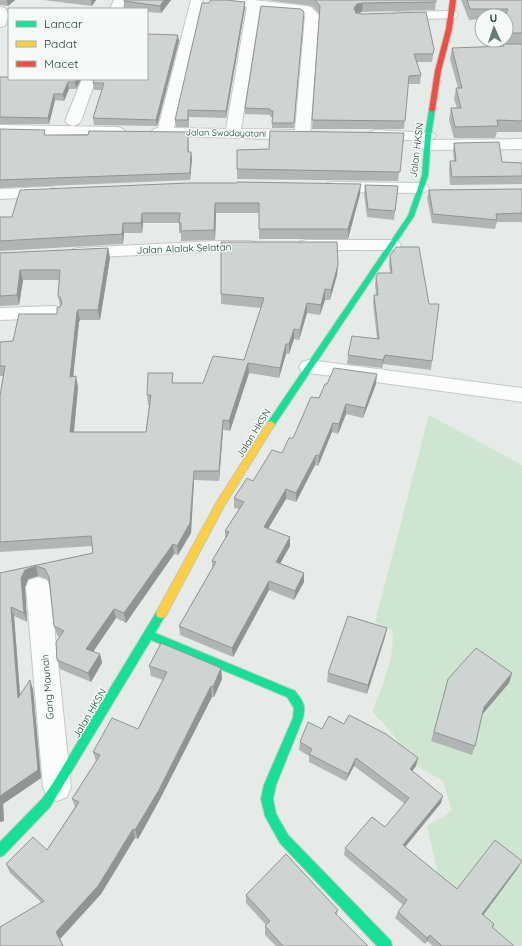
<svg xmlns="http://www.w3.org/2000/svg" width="522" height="946" font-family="Quicksand,sans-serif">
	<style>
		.green { fill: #cee6d1 }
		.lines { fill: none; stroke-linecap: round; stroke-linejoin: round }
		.street-casing { stroke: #c3c8c5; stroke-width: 2 }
		.fast-casing { stroke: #bfc7c3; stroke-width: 2 }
		.slow-casing { stroke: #bfc7c3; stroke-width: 2 }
		.jam-casing { stroke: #bfc7c3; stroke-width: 2 }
		.street { fill: #fbfcfc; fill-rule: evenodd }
		.fast { fill: #16e098; fill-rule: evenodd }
		.slow { fill: #ffcf43; fill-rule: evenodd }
		.jam { fill: #f24e42; fill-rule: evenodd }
		.wall { fill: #b1b6b4 }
		.shaded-wall { fill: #909492 }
		.building { fill: #ced4d1; stroke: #909492 }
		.labels { text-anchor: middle; stroke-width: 3; stroke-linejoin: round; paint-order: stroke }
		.far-street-label { font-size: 9px; fill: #214133; stroke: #f4faf6 }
		.street-label { font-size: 10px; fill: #214133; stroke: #f4faf6 }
	</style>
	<rect width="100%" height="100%" fill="#e6ebe8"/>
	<path class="green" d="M429 415 522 465V946H513L438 874 427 826 452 811 443 781 417 766 387 727 372 712C382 686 396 657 392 630L375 622Z"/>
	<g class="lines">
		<g class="street-casing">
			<path id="street" d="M114 0H126L122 9H110Z
				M191 0H203L174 128 226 129 247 7 219 4 214 3 213 0H253L306 6 311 7 319 15 310 135 307 138 300 140 154 135 151 132 154 129 158 128ZM260 9 302 13 305 16 295 130 241 129Z
				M0 7 5 8 9 15 5 26 0 27Z
				M451 11 456 12 458 15 456 18 398 20 393 19 391 16 393 13 398 12Z
				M82 79H96L81 121 78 124 73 126 68 124 65 121Z
				M0 125 118 127 123 129 126 132 123 135 118 137 0 135Z
				M375 130 433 133 436 136 433 139 429 140 522 139V149L427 150 421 148 419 145 421 142 426 141 370 138 367 135 370 132Z
				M331 182 421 183 427 185 429 188 427 191 421 193 331 192 325 190 323 187 325 184Z
				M48 187 54 188 56 192 54 196 0 199V189Z
				M307 240H392L398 241 401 245 398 249 392 250H307L301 249 298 245 301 241Z
				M216 241H250L256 242 259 246 256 250 250 251H216L79 258 73 257 70 253 73 249 79 248Z
				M54 306 61 308 63 312 61 316 54 318 0 320V308Z
				M309 360 522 388V402L302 372 299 367 302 362Z
				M38 577 47 580 50 587 71 787 67 797 57 801 47 797 43 787 26 587 29 580Z"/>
		</g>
		<g class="fast-casing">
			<path id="fast" d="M432 108 435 110 431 136 428 176 414 216 274 426H268L267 424 268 422 408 216 422 176 425 136 429 110Z
				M161 610 165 611 166 614 155 633 295 691C303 702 306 704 303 718L276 785 273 799 276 814 288 835 391 941 392 946H377L280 843 265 816 261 799 264 785 293 718 294 708 287 697 151 640 50 807 4 855 0 857V842L42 799 53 783 157 611Z"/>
		</g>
		<g class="slow-casing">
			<path id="slow" d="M271 421 275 424 224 506 165 617 161 618 157 617 156 614 157 611 218 500 268 422Z"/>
		</g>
		<g class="jam-casing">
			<path id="jam" d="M450 0H456L452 29 441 71 435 110 432 112 429 110 435 71 446 29Z"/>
		</g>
		<use href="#street" class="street"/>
		<use href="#fast" class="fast"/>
		<use href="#slow" class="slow"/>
		<use href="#jam" class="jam"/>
	</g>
	<path class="wall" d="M0 0H15L8 6 0 5Z
		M43 0H96L92 6Z
		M171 0 161 13 147 12V9H124V1Z
		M266 0H436L435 10 362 12 357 13 434 49 432 62H417L421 75 420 84H408L404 129H312L320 14 312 6 306 5Z
		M461 0H522V44H496V40H506V16H482V19L469 20Z
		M245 8 226 118 189 117V127H176L175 120Z
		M303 17 294 128H272V117H270V115L245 114V108Z
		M179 41 157 126 94 125 93 118 102 90H94L93 83Z
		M503 44H522V132H497L495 138H454L449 120 451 108H457L454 99 456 88H458L450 59 452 48 503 46Z
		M0 77 81 79 76 89H69L64 101 55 100 49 124H0Z
		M0 129 46 135 188 132 189 152H191L192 159 190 180 0 188Z
		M404 133 398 181 237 179V150L269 149Z
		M454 143 502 162 522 163V184L450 185 449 170 450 161H454L453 151Z
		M365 185 398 186 394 220 367 217 364 194Z
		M522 189V222H497L495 229 432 223 427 198 429 190Z
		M20 190 360 194 348 239H259V213H216L215 240 181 241V233H179V223H143L142 233H124L123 244 0 251V217H12Z
		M108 248 110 258 100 320H80L79 322 73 377 78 387 74 432H146L149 405H148L147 395 174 383H203L244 360 261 308 221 304V294L338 265 337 275 330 300H325L320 315 307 313 299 340 294 339 289 354H286L279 378 249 373 230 431 223 430 219 481 194 480 191 533 178 555 174 554 126 623 116 618 93 651 100 654 102 663 91 682 60 669 57 660 59 637 57 635 54 626 49 582 47 579 38 576 28 579 25 587 27 622 14 616 20 694 33 689 41 778 3 804 4 821 0 822V573L93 553 92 546 0 552V396L3 376H0V342L13 341 57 314 60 306 58 296 59 280H23L19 305 0 306V253Z
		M390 256 432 361 431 370 383 364 382 368 347 364 348 355 377 339 373 303 374 295H376L375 285 376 277 390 273 389 264Z
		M327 384H376L363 418 346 414 338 434 332 432 318 466 315 465 296 502 286 499 268 529 290 537V546L280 563 304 573V582L294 600 269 590 233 657 180 635 179 626 212 568V561L225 539V531L239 509 234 508V498L282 453 293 438Z
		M387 628 385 637 367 694 327 682 328 673Z
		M149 666 221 668 222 679 214 697H212L160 799 138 839 135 838 101 894 60 939 63 946H0L41 902 10 873 6 864 47 850 75 807 72 799 96 761 93 752 138 729 163 680 151 676Z
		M512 673 509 683 482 714 475 746 472 755 431 741 448 679Z
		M322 729 416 766 412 771 441 803 405 847 457 889 518 868 483 915 494 924 493 928 514 946H433L427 941 425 944 395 918 398 912 403 905 344 855 345 848 385 827 405 804 354 766 346 781 309 762V756L299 750 300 742Z
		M246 895 338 910 337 915 368 946H276L265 935V926L266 925 246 903Z"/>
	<path class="shaded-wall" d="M7 0H15L8 6Z
		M91 0H96L92 6Z
		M164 0H171L161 13 160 6Z
		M245 2V8L226 118V111Z
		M363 3 362 12 357 13 354 16V8L357 4Z
		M178 35 179 41 157 126 156 120Z
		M77 79H81L76 89 75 82Z
		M68 82 69 89 64 101 63 94Z
		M54 94 55 100 49 124 48 118Z
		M191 152 192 159 190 180V173Z
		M361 184 360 194 348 239V229Z
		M215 203 216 213 215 240 214 230Z
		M142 213 143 223 142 233 141 223Z
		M123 223 124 233 123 244 122 234Z
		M108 248 110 258 100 320 98 310Z
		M338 265 337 275 330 300 331 290Z
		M20 270 23 280 19 305 17 295Z
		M325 289V300L320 315 321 305Z
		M307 303V313L299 340 300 330Z
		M78 310 80 320 79 322 72 387 70 377 77 312Z
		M294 329V339L289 354V344Z
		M286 344V354L279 378 280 368Z
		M385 355 383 364 382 368 383 360Z
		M248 363 249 373 230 431 229 421Z
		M377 374 376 384 363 418 365 408Z
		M76 376 78 387 73 442 70 432Z
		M346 404V414L338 434 339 424Z
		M223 420V430L219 481V471Z
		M333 423 332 432 318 466 319 456Z
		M316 455 315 465 296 502V493Z
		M194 471V480L191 533 178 555 177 546Z
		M286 489V499L263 537 264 527Z
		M290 537V546L276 571V562Z
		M173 544 174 554 126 623 124 613Z
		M36 566 38 576 28 579 25 587 27 622 24 613 21 578 25 570Z
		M304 573V582L294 600 295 591Z
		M269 581V590L233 657 232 648Z
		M11 607 14 616 21 707 18 698Z
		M114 609 116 618 89 658 86 649Z
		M387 628 385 637 367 694 368 685Z
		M100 654 102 663 91 682 88 673Z
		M221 668 222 679 214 697 213 687Z
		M512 673 509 683 481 716 484 707Z
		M30 680 33 689 41 778 3 804 4 821 0 822V796Z
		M211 686 212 697 160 799 138 839 135 830Z
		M356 758 354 766 346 781 348 774Z
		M418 758 416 766 408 777 410 769Z
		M443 796 441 803 401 852 403 845Z
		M133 829 135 838 101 894 60 939 63 946 56 932Z
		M522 861 518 868 479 921 482 914Z
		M430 935 427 941 425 944 427 938Z"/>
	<path class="building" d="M124 0H164L160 6 124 1Z
		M211 0H226L245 2 226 111 188 110V120H175L202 3H209Z
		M315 0H436V2L363 3 357 4 354 8 356 13 363 14 426 12 434 49 433 54H414L421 75 409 76 405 121 312 120 320 6Z
		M467 0H522V33H506V16H505L508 9H470Z
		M261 6 301 9 304 12 294 123H272L273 111H270V109L245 108Z
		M147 34 178 35 156 120 93 118 104 83H93L94 79H147Z
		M503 44H522V121L497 120 498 126 455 127 451 108H461L456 88H462L452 48 504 46Z
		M0 77H9V79H77L75 82H68L63 94H54L48 118 0 117Z
		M0 129 45 130 44 135H88L89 131 188 132V152H191L190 173 0 180Z
		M270 131 404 133 400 172 237 169V150L269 149Z
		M499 142 502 162 522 163V176L452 177 450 161H456L454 143Z
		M237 182 361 184 348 229H259V203H215L214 230 181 231V223H179L180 213H142L141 223H123L122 234 0 241V217H12L20 190 189 183H237Z
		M365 185 398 186 395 211 368 209Z
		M522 189V213L496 214 497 220 433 214 429 190Z
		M221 242H337L338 265 331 290 325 289 321 305 307 303 300 330 294 329 289 344H286L280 368 248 363 229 421 223 420 219 471H194L190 523 177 546 173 544 124 613 114 609 86 649 100 654 88 673 57 660 56 642 64 631 54 626 49 577 45 569 36 566 25 570 21 578 24 613 11 607 18 698 30 680 38 770 0 796V573L93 553 91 536 0 542V396L5 366H0V342L13 341 19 314H57V308L60 307 62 303 60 297 58 296 60 270H20L17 295 0 296V253L108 248 98 310H78L77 312 70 377 76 376 70 432H146L151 395H147L148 373H173L172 383H203L213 356 244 360 264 298 221 294Z
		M396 247H419L429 304H439L432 361 385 355 383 360 348 355 352 336 379 339 374 295H378L376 277 378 273H392L390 256Z
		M334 368 377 374 365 408 346 404 339 424 333 423 319 456 316 455 296 493 286 489 264 527 290 537 276 562 304 573 295 591 269 581 232 648 179 626 216 562 212 561 229 532 225 531 244 502 234 498 247 478 253 481 272 450 282 453 289 438H293L311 397 319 398 325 384H327Z
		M348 616 387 628 368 685 328 673Z
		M161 643 221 668 213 687 211 686 159 790 135 830 133 829 98 886 56 932 63 946H0V927L44 901 6 864 33 837 47 850 79 802 72 799 100 755 93 752 112 718 138 729 167 672 149 666Z
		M476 648 512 673 484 707 475 746 434 732 448 679Z
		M349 715 386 734 418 758 410 769 443 796 403 845 457 889 495 840 522 861 482 914 494 924 492 927 514 946H442L430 935 427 938 398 912 407 900 345 848 372 817 385 827 409 798 356 758 348 774 309 754 312 749 300 742 308 722 322 729 329 716 344 724Z
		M286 854 338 910 335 913 368 946H283L265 926 270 921 246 895Z"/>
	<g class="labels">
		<g class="far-street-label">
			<text transform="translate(226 133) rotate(1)" y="3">Jalan Swadayatani</text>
		</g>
		<g class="street-label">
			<text transform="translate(416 150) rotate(-83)" y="4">Jalan HKSN</text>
			<text transform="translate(184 248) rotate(-2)" y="4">Jalan Alalak Selatan</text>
			<text transform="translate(253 433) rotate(-58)" y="4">Jalan HKSN</text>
			<text transform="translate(47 687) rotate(-95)" y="4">Gang Maunah</text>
			<text transform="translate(89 713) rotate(-59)" y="4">Jalan HKSN</text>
		</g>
	</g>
	<rect x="8" y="8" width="140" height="72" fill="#f4faf6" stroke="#a0b0a8"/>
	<rect x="16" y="21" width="20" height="6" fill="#16e098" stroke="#a0b0a8"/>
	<text x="44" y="28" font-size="12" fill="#214133">Lancar</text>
	<rect x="16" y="41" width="20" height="6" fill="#ffcf43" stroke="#a0b0a8"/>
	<text x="44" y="48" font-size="12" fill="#214133">Padat</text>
	<rect x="16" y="61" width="20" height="6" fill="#f24e42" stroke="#a0b0a8"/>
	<text x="44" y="68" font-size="12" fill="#214133">Macet</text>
	<g transform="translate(494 28) rotate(357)"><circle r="19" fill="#f4faf6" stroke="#a0b0a8"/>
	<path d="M0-3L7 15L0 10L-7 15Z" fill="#667c72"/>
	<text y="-6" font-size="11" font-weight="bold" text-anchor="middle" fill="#214133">U</text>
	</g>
</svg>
